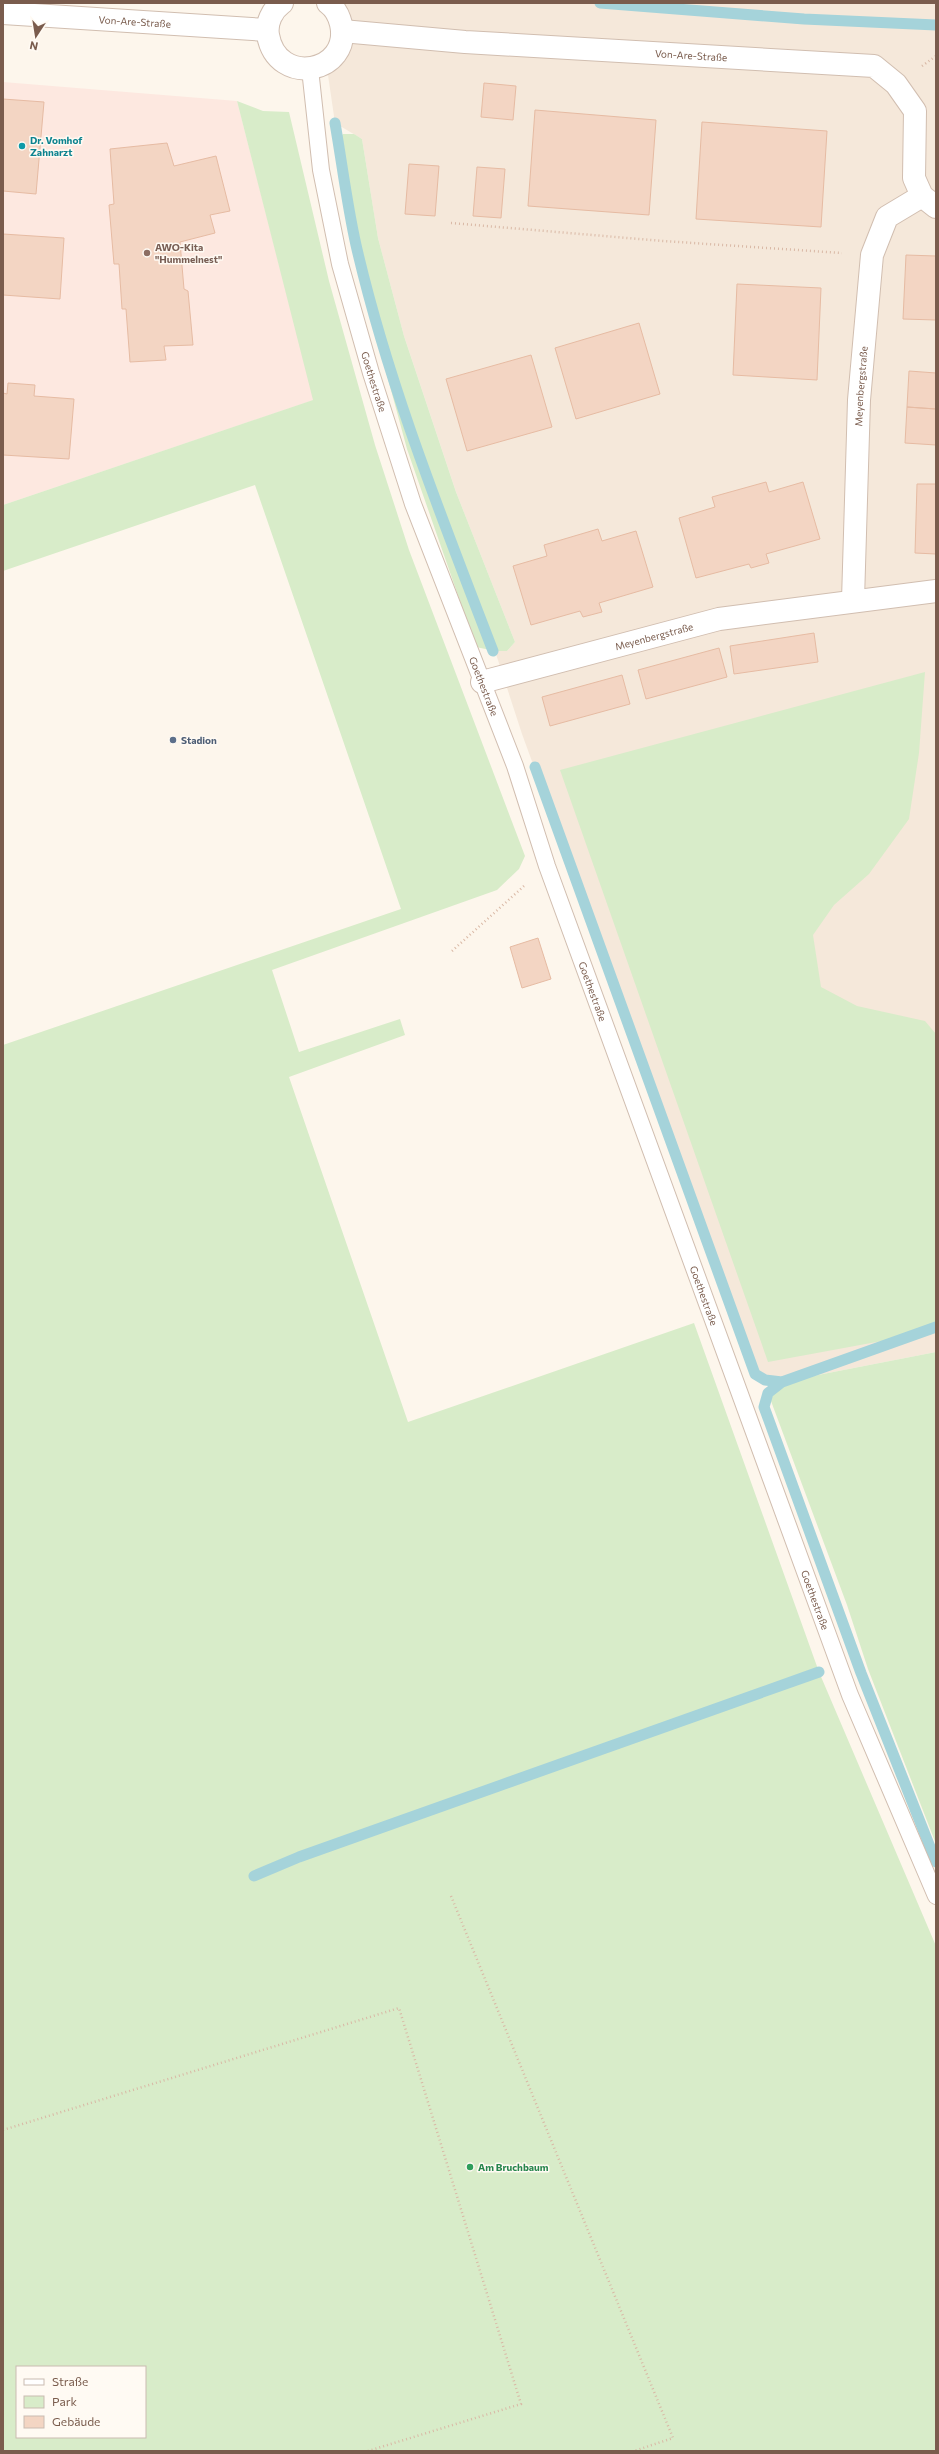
<svg xmlns="http://www.w3.org/2000/svg" width="939" height="2454" font-family="Commissioner,sans-serif">
	<style>
		.residential { fill: #f5e8da }
		.commercial { fill: #fde8e0 }
		.green { fill: #d8ecc9; fill-rule: evenodd }
		.lines { fill: none; stroke-linecap: round; stroke-linejoin: round }
		.stream { stroke: #a5d3da; stroke-width: 11 }
		.building { fill: #f3d5c3; stroke: #e6bba3 }
		.lane-casing { stroke: #d1beb0; stroke-width: 18 }
		.street-casing { stroke: #d1beb0; stroke-width: 24 }
		.path { stroke: #d9b8a5; stroke-width: 2.5; stroke-dasharray: 1 3; stroke-linecap: butt }
		.lane { stroke: #fff; stroke-width: 16 }
		.street { stroke: #fff; stroke-width: 22 }
		.culture-dot { fill: #0f9aa8; stroke: #fffaf3; stroke-width: 1.5 }
		.education-dot { fill: #8d6e63; stroke: #fffaf3; stroke-width: 1.5 }
		.service-dot { fill: #5c6f8a; stroke: #fffaf3; stroke-width: 1.5 }
		.leisure-dot { fill: #2e9e5b; stroke: #fffaf3; stroke-width: 1.5 }
		.labels { text-anchor: middle; stroke-width: 3; stroke-linejoin: round; paint-order: stroke }
		.street-label { font-size: 10px; fill: #7a5c4d; stroke: #fffaf3 }
		.culture-label { font-size: 10px; font-weight: bold; fill: #0d838f; stroke: #fffaf3; text-anchor: start }
		.education-label { font-size: 10px; font-weight: bold; fill: #785e54; stroke: #fffaf3; text-anchor: start }
		.service-label { font-size: 10px; font-weight: bold; fill: #4e5e75; stroke: #fffaf3; text-anchor: start }
		.leisure-label { font-size: 10px; font-weight: bold; fill: #27864d; stroke: #fffaf3; text-anchor: start }
	</style>
	<rect width="100%" height="100%" fill="#fdf6ec"/>
	<path class="residential" d="M341 3H936V1352L782 1382 765 1380 755 1374 522 734 495 651H507L515 642 456 492 404 336 378 238 362 139 335 123 328 75 342 55Z"/>
	<path class="commercial" d="M3 82 237 101 314 400 3 505Z"/>
	<path class="green" d="M237 101 263 111 289 112 329 281 375 445 409 550 525 856 519 869 497 890 272 970 299 1052 400 1019 405 1035 289 1077 408 1422 694 1323 819 1672 936 1946V2451H3V1045L401 909 255 485 3 571V505L313 400ZM17 2367H145V2437H17Z
		M343 134H354L362 139 378 238 404 336 456 492 515 642 507 651H495L476 647 407 449 359 272 335 142Z
		M925 672 919 753 909 819 869 874 834 905 813 935 821 987 857 1006 925 1021 936 1034V1331L768 1362 560 770Z
		M936 1352V1844L868 1669 847 1605 768 1393 782 1382Z"/>
	<g class="lines">
		<path class="stream" d="M600 3 804 19 936 25
			M335 123C342 163 347 205 356 245 388 384 442 518 493 651
			M535 767 755 1374 765 1380 782 1382
			M936 1327 782 1382 768 1393 764 1407 861 1673 936 1862
			M254 1876 299 1857 819 1672"/>
	</g>
	<path class="building" d="M484 83 516 86 513 120 481 117Z
		M3 99 44 102 36 194 3 191Z
		M535 110 656 120 649 215 528 206Z
		M702 122 827 131 821 227 696 219Z
		M167 143 174 166 216 156 230 211 210 215 215 233 180 242 184 289 188 291 193 345 164 346 166 360 130 362 126 309H122L119 264H114L109 205 114 204 110 149Z
		M409 164 439 166 435 216 405 214Z
		M477 167 505 169 501 218 473 216Z
		M3 234 64 238 60 299 3 295Z
		M906 255 936 256V320L903 319Z
		M737 284 821 288 817 380 733 375Z
		M639 323 660 394 576 419 555 348Z
		M531 355 552 427 467 451 446 379Z
		M909 371 936 373V409L907 407Z
		M8 383 35 385 34 396 74 399 69 459 3 455V393L7 394Z
		M907 407 936 409V445L905 443Z
		M766 482 769 492 803 482 820 539 766 554 769 563 751 568 749 564 696 578 679 518 715 507 712 497Z
		M917 484H936V554L915 553Z
		M598 529 602 541 636 531 653 587 599 603 602 612 583 617 580 611 531 625 513 566 547 556 544 545Z
		M814 633 818 662 734 674 730 646Z
		M719 648 727 677 646 699 638 670Z
		M622 675 630 704 550 726 542 697Z
		M538 938 551 979 522 988 510 947Z"/>
	<g class="lines">
		<g class="lane-casing">
			<g id="lane">
				<path id="s1" d="M310 69 321 170 340 264 371 373 413 504 515 766 547 866 850 1695 936 1896"/>
			</g>
		</g>
		<g class="street-casing">
			<g id="street">
				<path d="M282 3C272 10 266 23 268 35 277 88 352 73 341 24 339 16 335 8 328 3"/>
				<path id="s2" d="M3 13 267 30"/>
				<path id="s3" d="M342 31 465 42 874 66 896 84 915 111 914 178 922 196 936 207"/>
				<path id="s4" d="M853 600 859 400 872 255 887 217 922 196"/>
				<path id="s5" d="M482 682 719 619 936 591"/>
			</g>
		</g>
		<path class="path" d="M922 66 936 56
			M451 223 663 241 842 253
			M452 951 524 886
			M451 1896 673 2438 634 2451
			M3 2130 399 2008 521 2404 368 2451"/>
		<use href="#lane" class="lane"/>
		<use href="#street" class="street"/>
	</g>
	<circle class="culture-dot" cx="22" cy="146" r="4"/>
	<circle class="education-dot" cx="147" cy="253" r="4"/>
	<circle class="service-dot" cx="173" cy="740" r="4"/>
	<circle class="leisure-dot" cx="470" cy="2167" r="4"/>
	<g class="labels">
		<g class="street-label">
			<text dy="4" stroke="none"><textPath href="#s2" startOffset="132">Von-Are-Straße</textPath></text>
			<text dy="4" stroke="none"><textPath href="#s3" startOffset="350">Von-Are-Straße</textPath></text>
			<text dy="4" stroke="none"><textPath href="#s1" startOffset="320">Goethestraße</textPath></text>
			<text dy="4" stroke="none"><textPath href="#s4" startOffset="214">Meyenbergstraße</textPath></text>
			<text dy="4" stroke="none"><textPath href="#s5" startOffset="178">Meyenbergstraße</textPath></text>
			<text dy="4" stroke="none"><textPath href="#s1" startOffset="644">Goethestraße</textPath></text>
			<text dy="4" stroke="none"><textPath href="#s1" startOffset="968">Goethestraße</textPath></text>
			<text dy="4" stroke="none"><textPath href="#s1" startOffset="1292">Goethestraße</textPath></text>
			<text dy="4" stroke="none"><textPath href="#s1" startOffset="1616">Goethestraße</textPath></text>
		</g>
		<g class="culture-label">
			<text x="30" y="144">Dr. Vomhof<tspan x="30" dy="12">Zahnarzt</tspan></text>
		</g>
		<g class="education-label">
			<text x="155" y="251">AWO-Kita<tspan x="155" dy="12">"Hummelnest"</tspan></text>
		</g>
		<g class="service-label">
			<text x="181" y="744">Stadion</text>
		</g>
		<g class="leisure-label">
			<text x="478" y="2171">Am Bruchbaum</text>
		</g>
	</g>
	<rect width="939" height="2454" fill="none" stroke="#7a5c4d" stroke-width="8"/>
	<rect x="16" y="2366" width="130" height="72" fill="#fffaf3" stroke="#cabbb1"/>
	<rect x="24" y="2379" width="20" height="6" fill="#ffffff" stroke="#cabbb1"/>
	<text x="52" y="2386" font-size="12" fill="#7a5c4d">Straße</text>
	<rect x="24" y="2396" width="20" height="12" fill="#d8ecc9" stroke="#cabbb1"/>
	<text x="52" y="2406" font-size="12" fill="#7a5c4d">Park</text>
	<rect x="24" y="2416" width="20" height="12" fill="#f3d5c3" stroke="#cabbb1"/>
	<text x="52" y="2426" font-size="12" fill="#7a5c4d">Gebäude</text>
	<g transform="translate(36 36) rotate(192)" stroke="#fffaf3" stroke-width="3" paint-order="stroke">
	<path d="M0-3L7 15L0 10L-7 15Z" fill="#7a5c4d"/>
	<text y="-6" font-size="11" font-weight="bold" text-anchor="middle" fill="#7a5c4d">N</text>
	</g>
</svg>
